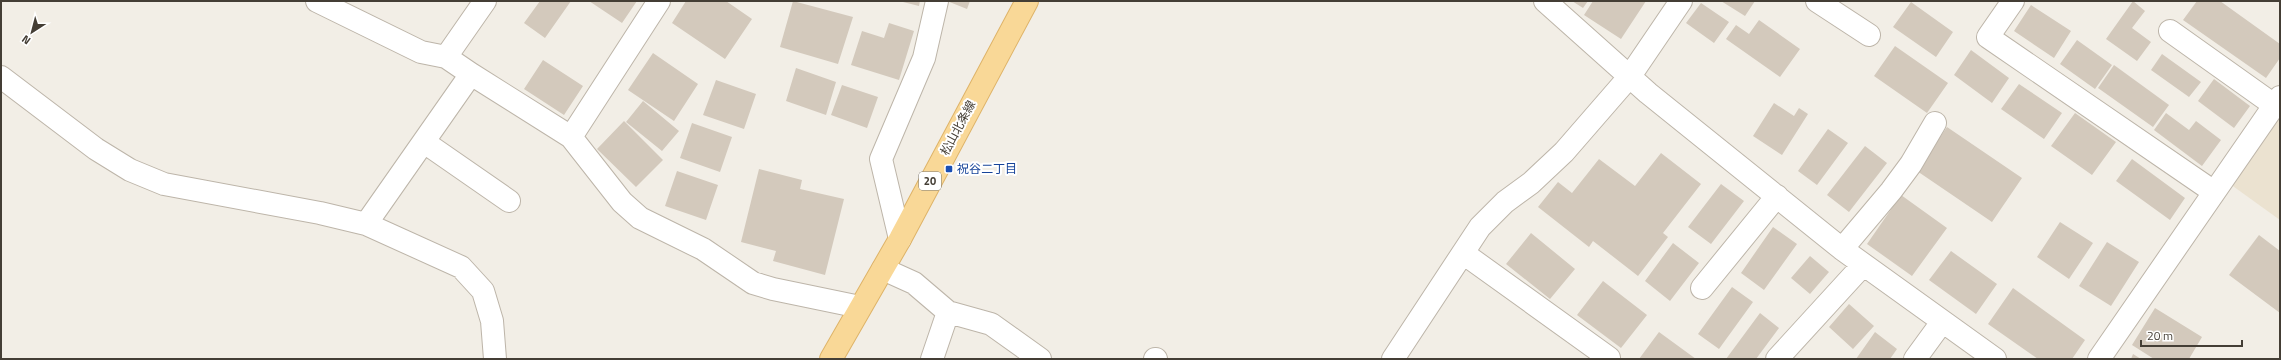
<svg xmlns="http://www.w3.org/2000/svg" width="2281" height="360" font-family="'Titillium Web','Noto Sans JP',sans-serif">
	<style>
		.education { fill: #ebe2d0 }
		.building { fill: #d3c9bc }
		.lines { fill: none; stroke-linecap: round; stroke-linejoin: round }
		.minor-casing { stroke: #bdb5a9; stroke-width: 24 }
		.primary-casing { stroke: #deb368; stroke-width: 24 }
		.minor { stroke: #fff; stroke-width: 22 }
		.primary { stroke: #f9d897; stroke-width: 22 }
		.transit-dot { fill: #1a4fb4; stroke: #fff; stroke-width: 1.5 }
		.labels { text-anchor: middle; stroke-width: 4; stroke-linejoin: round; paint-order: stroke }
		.shield { fill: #fff; stroke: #7c7872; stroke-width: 1 }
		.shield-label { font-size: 11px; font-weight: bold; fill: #443e35 }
		.street-label { font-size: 12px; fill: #443e35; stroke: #fff }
		.transit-label { font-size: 12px; fill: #164399; stroke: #fff; text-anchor: start }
	</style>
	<rect width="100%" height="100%" fill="#f2eee6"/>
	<path class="education" d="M2280 112V220L2230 184Z"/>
	<path class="building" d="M540 1H571L545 38 524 23Z
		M589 1H637L622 23Z
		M686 1H726L752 19 725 59 672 23Z
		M793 1 853 17 838 64 780 47Z
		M899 1H920L919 6Z
		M947 1H970L967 9Z
		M1572 1H1588L1583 8Z
		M1593 1H1646L1621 39 1584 15Z
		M1721 1H1755L1745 16Z
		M2133 1 2145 11 2132 28 2151 42 2137 61 2106 39Z
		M2197 1H2220L2280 44V58L2266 78 2183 20Z
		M1911 2 1953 32 1936 57 1893 27Z
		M1701 3 1729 22 1714 43 1686 23Z
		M2031 5 2071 31 2054 58 2014 31Z
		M1759 20 1800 49 1780 77 1726 39 1736 25 1749 34Z
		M889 23 914 31 899 80 851 65 862 31 884 38Z
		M2077 40 2112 65 2095 89 2060 64Z
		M1895 46 1948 83 1927 113 1874 76Z
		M1971 50 2009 78 1992 103 1954 75Z
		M653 53 698 84 674 121 628 90Z
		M2162 54 2201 82 2189 97 2151 70Z
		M543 60 583 86 564 115 524 89Z
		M2114 65 2169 105 2153 127 2098 88Z
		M796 68 836 82 826 115 786 101Z
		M2214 79 2250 106 2234 128 2198 101Z
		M716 80 756 94 744 129 703 115Z
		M2019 84 2062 113 2044 139 2001 109Z
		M842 85 878 97 867 128 831 115Z
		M643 101 679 131 662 151 626 122Z
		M1774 103 1794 116 1799 108 1808 114 1782 155 1753 136Z
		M2075 113 2116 142 2092 175 2051 146Z
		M2166 113 2189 130 2196 121 2221 140 2202 166 2154 130Z
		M624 121 663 160 636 187 597 149Z
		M692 123 732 137 720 172 680 158Z
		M1947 127 2022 178 1992 222 1917 171Z
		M1828 129 1848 143 1817 185 1798 171Z
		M1865 146 1887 163 1849 212 1827 195Z
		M1661 153 1701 184 1663 233 1668 237 1638 276 1593 241 1589 247 1538 207 1558 182 1572 193 1599 159 1635 186Z
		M2132 159 2185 198 2170 220 2116 181Z
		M759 169 802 180 800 189 844 199 825 275 773 261 776 251 741 242Z
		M677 171 718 185 706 220 665 206Z
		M1721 184 1744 201 1711 244 1688 227Z
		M1901 195 1947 228 1912 276 1867 244Z
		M2060 222 2093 243 2069 279 2037 257Z
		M1773 227 1797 244 1764 290 1741 273Z
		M1531 233 1575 269 1550 299 1506 264Z
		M2259 235 2280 251V313L2229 275Z
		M2107 242 2139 262 2111 306 2079 286Z
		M1673 243 1699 263 1670 301 1645 281Z
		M1951 251 1997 284 1976 314 1929 280Z
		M1810 256 1829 272 1810 294 1791 278Z
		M1603 281 1647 315 1621 348 1577 315Z
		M1732 287 1753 302 1719 349 1698 334Z
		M2013 288 2085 340 2072 359H2038L1988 324Z
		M1849 304 1874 326 1853 349 1829 327Z
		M2155 308 2202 337 2189 359H2154L2132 345Z
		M1760 313 1779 328 1756 359H1726Z
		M1659 332 1696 359H1639Z
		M1875 332 1897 349 1890 359H1856Z
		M2133 354 2141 359H2131Z"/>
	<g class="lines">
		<g class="minor-casing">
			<path id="minor" d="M317 1 421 52 446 57 471 74 366 224
				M1545 1 1648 93 1842 249 1995 359
				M1817 1 1869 35
				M2013 1 1988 37 2214 192
				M2170 31 2274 105
				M446 57 485 1
				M471 74 571 137 622 202 640 218 703 249 753 283 773 289 860 307
				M1 77 96 149 130 170 164 184 320 213 366 224 461 267 483 291 492 321 495 359
				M571 137 659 1
				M424 142 509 201
				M900 239 881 159 924 58 937 1
				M1842 249 1891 191 1911 164 1935 123
				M1463 253 1609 358
				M883 269 914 283 948 312 932 359
				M1702 288 1777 196
				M948 312 991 324 1040 359
				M1155 359H1156
				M1393 359 1480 227 1505 202 1531 183 1564 152 1630 76 1681 1
				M1777 359 1863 265
				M1915 359 1942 322
				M2099 359 2280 97"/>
		</g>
		<g class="primary-casing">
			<path id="primary" d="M831 359 900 239 1027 1"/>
		</g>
		<use href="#minor" class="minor"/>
		<use href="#primary" class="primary"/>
	</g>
	<rect class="transit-dot" x="945" y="165" width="8" height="8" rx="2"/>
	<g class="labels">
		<rect class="shield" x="919" y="172" width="22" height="18" rx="3"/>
		<g class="shield-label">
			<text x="930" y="185">20</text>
		</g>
		<g class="street-label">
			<text transform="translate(958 128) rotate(-62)" y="4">松山北条線</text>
		</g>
		<g class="transit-label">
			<text x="957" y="173">祝谷二丁目</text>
		</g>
	</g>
	<rect width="2281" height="360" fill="none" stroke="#443e35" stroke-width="4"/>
	<g transform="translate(32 32) rotate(216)" stroke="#ffffff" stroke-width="3" paint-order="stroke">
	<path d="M0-3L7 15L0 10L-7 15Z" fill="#443e35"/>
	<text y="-6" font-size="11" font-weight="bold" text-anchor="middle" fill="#443e35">N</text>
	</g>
	<path d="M2141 340v6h101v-6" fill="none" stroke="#443e35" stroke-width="2"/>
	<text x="2147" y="340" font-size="12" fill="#443e35" stroke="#ffffff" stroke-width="3" paint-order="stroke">20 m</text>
</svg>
